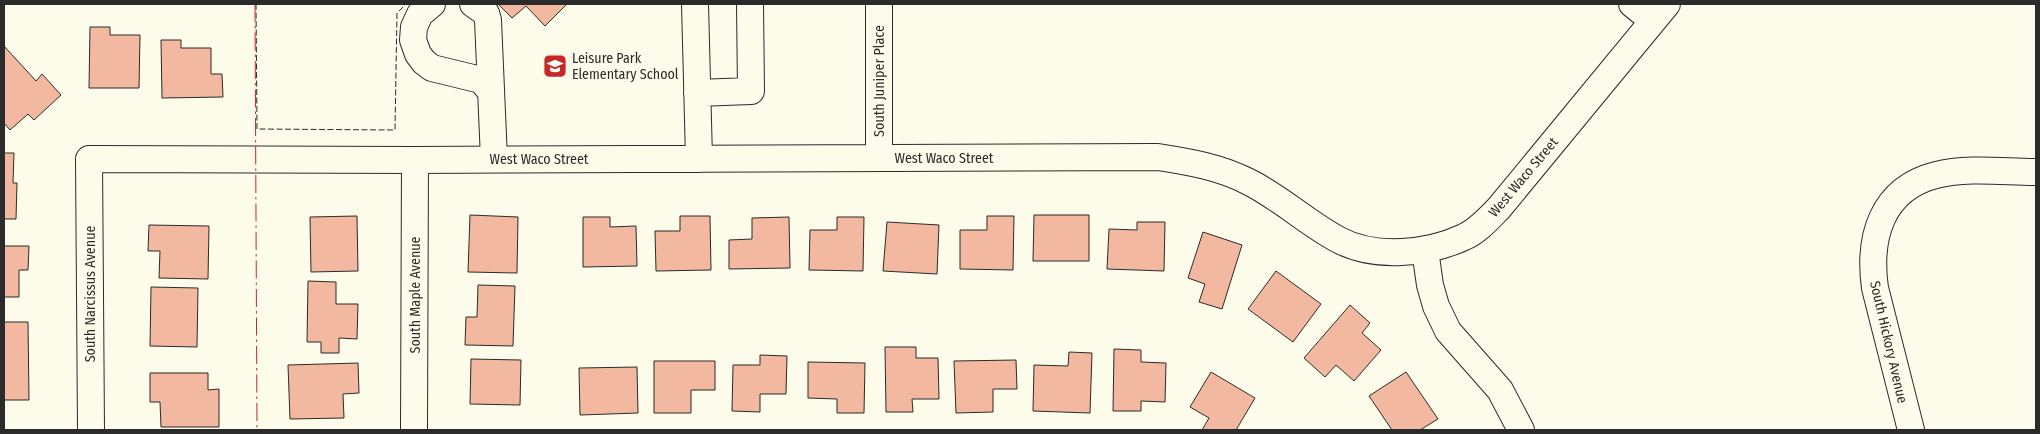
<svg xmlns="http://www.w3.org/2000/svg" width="2040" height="434" font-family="'Fira Sans Condensed',sans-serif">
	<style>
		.building { fill: #f2b8a0; stroke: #2b2b2b }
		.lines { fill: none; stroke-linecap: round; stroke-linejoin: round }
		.minor-casing { stroke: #2b2b2b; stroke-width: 28 }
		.minor { stroke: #fdfbea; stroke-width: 26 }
		.fence { stroke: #2b2b2b; stroke-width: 1; stroke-dasharray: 6 2.5; stroke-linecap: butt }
		.power { stroke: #c62828; stroke-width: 1; stroke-dasharray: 18 4 2.5 4; stroke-linecap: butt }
		.labels { text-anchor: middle; stroke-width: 4; stroke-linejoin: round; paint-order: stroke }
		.poi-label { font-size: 14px; fill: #2b2b2b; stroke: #fdfbea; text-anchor: start }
		.street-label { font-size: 14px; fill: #2b2b2b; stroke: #fdfbea }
	</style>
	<rect width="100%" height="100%" fill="#fdfbea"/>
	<path class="building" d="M498 4H567L545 26 526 6 512 18Z
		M90 27H110V35H140L139 88H89Z
		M161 40H181V48H211V74H222L223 97 162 98Z
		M4 46 36 81 42 74 61 95 34 120 28 114 10 130 4 123Z
		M4 153H14L13 183H17L16 219H4Z
		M470 215 518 217 517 273 468 272Z
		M1034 215H1089V261H1033Z
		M357 216 358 271 311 272 310 217Z
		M680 216H710L711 270 656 271 655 231H680Z
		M987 216H1014L1013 270 960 269V230H987Z
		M583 217H610V227L636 226 637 266 583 267Z
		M789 217 790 268 729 269V240L752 239V218Z
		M837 217H864L863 271 809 270 810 230H837Z
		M887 222 939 225 937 274 883 271Z
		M1137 222H1165L1164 271 1107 269 1109 229 1137 230Z
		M149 225 209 226 208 279 159 278 160 251H148Z
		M1203 232 1242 245 1222 309 1199 302 1205 284 1188 278Z
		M4 246H29L28 270H19V297H4Z
		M1276 271 1321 304 1293 342 1248 309Z
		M308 281 336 282V304H358L357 339 339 338V353H321V342H307Z
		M478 285 515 286 513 346 465 345 466 317H477Z
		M151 287 198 288 197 347 150 346Z
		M1350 305 1370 323 1362 333 1381 350 1354 381 1336 365 1325 377 1304 358Z
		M4 322H28L29 400H4V415Z
		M885 347H916V358H938L939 399H912L913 412H886Z
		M1114 349 1141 350V362L1166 363 1165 402 1141 401V411H1113Z
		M1069 352 1092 353 1090 413 1033 411 1034 365 1068 366Z
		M760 355 787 356 786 394H760V412L732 411 733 365H760Z
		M471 359 521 360 520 405 470 404Z
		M1016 360 1017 389H993V412L956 413 954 361Z
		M654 361H715V390H691V413H654Z
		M808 362 865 363 864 413H837V399L808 398Z
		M358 363 359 393 343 394 344 418 290 419 288 365Z
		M637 367 638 413 580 415 579 368Z
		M1211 372 1255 398 1236 430H1202L1209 418 1190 407Z
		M1406 372 1438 419 1420 430H1392L1369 396Z
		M150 373H208V390L219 389V427H161L160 402H150Z"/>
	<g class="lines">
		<g class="minor-casing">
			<path id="minor" d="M432 4 420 14 414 27 413 40 418 54 424 62 432 68 481 80 491 92
				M473 4 486 13 488 20 494 159
				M695 4 699 159
				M1632 4 1653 21
				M697 93 751 91 750 4
				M879 158V4
				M1425 250 1430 285 1436 306 1448 331 1500 390 1521 430
				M91 430 89 159 415 160 1158 157C1190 162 1220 167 1249 182 1281 198 1307 223 1339 240 1375 259 1428 254 1464 237 1478 231 1489 218 1499 208L1667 4
				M414 430 415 160
				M1911 430 1875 288C1868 238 1881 189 1936 175 1968 167 2004 172 2036 172"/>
		</g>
		<use href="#minor" class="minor"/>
		<path class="fence" d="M256 4 257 129 395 130 397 13 406 4"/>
		<path class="power" d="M255 4 257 430"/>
	</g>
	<defs>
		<g id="school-square" transform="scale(1.25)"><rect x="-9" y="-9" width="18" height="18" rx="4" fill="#c62828" stroke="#fdfbea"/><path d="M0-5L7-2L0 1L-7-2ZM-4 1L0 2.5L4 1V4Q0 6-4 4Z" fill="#fff"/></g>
	</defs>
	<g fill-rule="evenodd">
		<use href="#school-square" x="555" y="66"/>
	</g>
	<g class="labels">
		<g class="poi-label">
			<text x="572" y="63">Leisure Park<tspan x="572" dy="16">Elementary School</tspan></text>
		</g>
		<g class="street-label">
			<text transform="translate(879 81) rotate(-90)" y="5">South Juniper Place</text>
			<text x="944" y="163">West Waco Street</text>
			<text x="539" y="164">West Waco Street</text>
			<text transform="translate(1523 177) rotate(-50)" y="5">West Waco Street</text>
			<text transform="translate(90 294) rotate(-90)" y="5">South Narcissus Avenue</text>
			<text transform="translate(415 295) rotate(-90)" y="5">South Maple Avenue</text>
			<text transform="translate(1889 342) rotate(77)" y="5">South Hickory Avenue</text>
		</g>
	</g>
	<rect width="2040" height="434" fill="none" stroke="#2b2b2b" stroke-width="10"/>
</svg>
